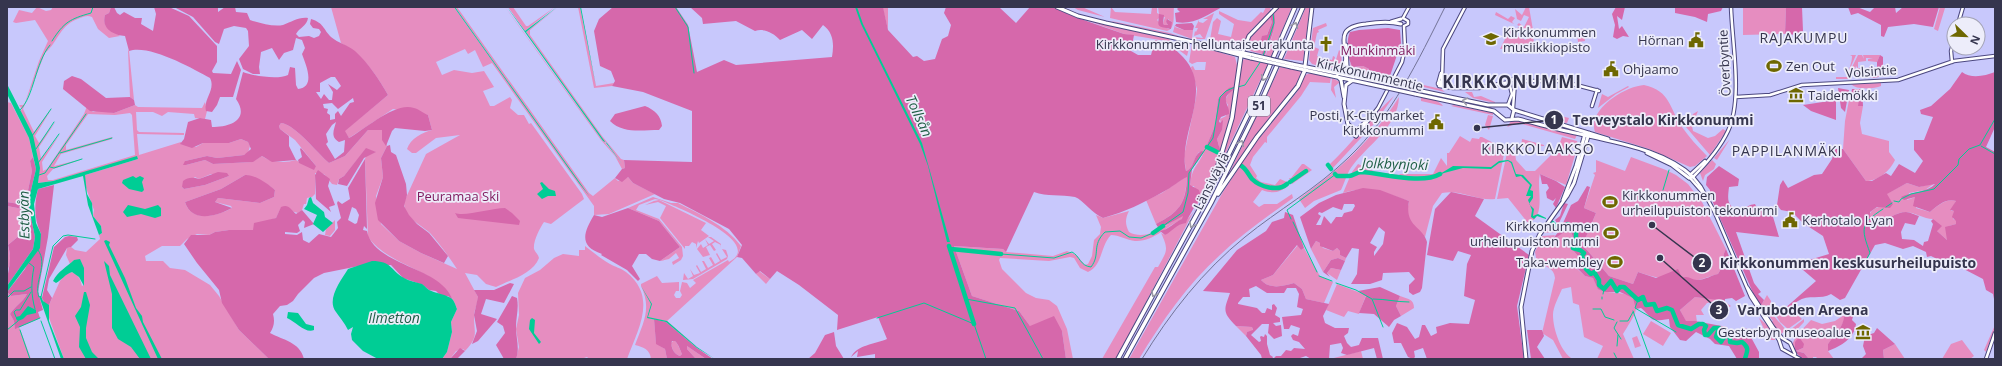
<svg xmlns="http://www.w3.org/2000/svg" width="2002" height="366" font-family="'Open Sans',sans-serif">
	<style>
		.green { fill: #e68dc0; fill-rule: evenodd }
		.forest { fill: #d668ab; fill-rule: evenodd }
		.water { fill: #00cd95 }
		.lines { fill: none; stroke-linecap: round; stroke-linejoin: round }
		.stream { stroke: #00cd95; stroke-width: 1 }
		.river { stroke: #00cd95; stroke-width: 4.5 }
		.minor-casing { stroke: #4c4880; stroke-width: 4.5 }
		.major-casing { stroke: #4c4880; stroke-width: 5 }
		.highway-casing { stroke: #4c4880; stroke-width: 5.5 }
		.minor { stroke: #fff; stroke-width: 2.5 }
		.major { stroke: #fff; stroke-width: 3 }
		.highway { stroke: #fff; stroke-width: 3.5 }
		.rail { stroke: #737397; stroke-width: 1 }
		.major-bridge-casing { stroke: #4c4880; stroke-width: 5; stroke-linecap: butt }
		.major-bridge { stroke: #fff; stroke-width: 3 }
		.oneway { stroke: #9a9aa6 }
		.labels { text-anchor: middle; stroke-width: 3.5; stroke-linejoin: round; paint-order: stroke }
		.shield { fill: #ededfa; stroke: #6c6c82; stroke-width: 1 }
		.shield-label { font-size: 12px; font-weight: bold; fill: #35354e }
		.poi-label { font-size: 13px; fill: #35354e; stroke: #ededfa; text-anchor: start }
		.park-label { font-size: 13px; fill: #811d60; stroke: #ededfa }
		.street-label { font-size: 13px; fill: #35354e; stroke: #ededfa }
		.neighbourhood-label { font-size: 14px; letter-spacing: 1px; fill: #35354e; stroke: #ededfa }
		.water-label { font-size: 14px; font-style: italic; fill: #1f5e46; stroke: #ededfa }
		.district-label { font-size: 17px; font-weight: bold; letter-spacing: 1px; fill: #35354e; stroke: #ededfa }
		.leader { fill: none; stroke: #35354e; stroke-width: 1.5 }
		.callout-dot { fill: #35354e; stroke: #ededfa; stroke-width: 1.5 }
		.mark-label { font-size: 12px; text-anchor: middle; font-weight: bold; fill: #fff }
		.callout-label { font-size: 14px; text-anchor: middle; font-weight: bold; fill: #35354e; stroke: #ededfa; stroke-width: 3.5; stroke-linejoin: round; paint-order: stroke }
	</style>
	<rect width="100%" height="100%" fill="#c8c8fc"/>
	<path class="green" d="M37 7 46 11 51 10 53 7H111L109 13 105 15C102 29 111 29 120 36L109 38 98 29 92 17C88 15 85 16 80 18 59 25 59 41 45 53L23 109 34 132 52 108 35 136 39 143 56 121 39 147 41 159 60 134 42 162 43 171 47 169 84 114 87 106 93 112 100 110 114 113 135 105 138 107 202 108 205 102 207 111 205 119 195 118 194 114 168 112 162 116 153 112H136L137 130 139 132 184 133V135L137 134 139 155 181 142V144L196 147 203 143H229L241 139 248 142 250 146 248 153 244 155 217 158 207 156 185 161 186 165 205 160 213 164 252 162 262 156C271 163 286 163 296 160L304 165 316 166 295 140 280 129 279 126 281 123C295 124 318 154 329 163L345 156 368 130H382L387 146 381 158 383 177 376 196 381 224 399 241 421 253 457 269C449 257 440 244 430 233 420 224 404 218 404 202L426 154 460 135 436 138 416 153H412L407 149C410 139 423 132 432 130L428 115 393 109 349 138 344 131 388 95C376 74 363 55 341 43L331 7H454L590 197 455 7H457L589 193 593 196 615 178 618 181 628 177 633 183 655 194 609 214 594 215V206L492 63 483 67 475 50 468 54 465 49 436 62 442 75 454 70 472 73 484 71 494 87 483 91 490 106H494L510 97 512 100 510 108 518 115H524L529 124 531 123 582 194 584 199 551 224 544 222C540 228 533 241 534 249 535 252 538 254 539 258 533 274 510 280 496 287L486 284 477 275 465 273 478 297C478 303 474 310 474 316 474 334 479 336 465 351L463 349 456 351 450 359H442L447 352 452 332 451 322 457 309C445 269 391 269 368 237L365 159 366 156 375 152 366 149 344 176 339 179 337 185 332 184 324 174 315 173V194L312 197 307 198 306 204H304L302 210 298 213 281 208 276 218 267 221 253 230H229L215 232 209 235 197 234 187 239 180 246H162L145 256 146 261H163L170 268 185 270 210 285 219 296 239 330 269 359H64L48 315 49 305 60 281 66 274 72 272C79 275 80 279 82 286L84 285 74 260 70 264 66 255 67 248 71 247 75 250 86 252 100 239 99 235 102 233 101 226 93 216 94 210 85 185V175L138 159 137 157 53 181 38 183C41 156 32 135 20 111L22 109 19 105H23L25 103 39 61 48 41 35 20 16 23 13 22 19 10 32 13ZM130 113 132 115 135 155 53 180H48L47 176 53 169 83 159 54 166 61 154 112 139V137L66 150V145L88 114 115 115ZM211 174 229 176 205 185 184 189 182 187 195 177 199 179ZM245 175C255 177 267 183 275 190L274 197 260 203 218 198 215 202 231 206 232 208C218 216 191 223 185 202L221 189Z
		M505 7 603 141 607 143 622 164 603 140 526 32 558 7 530 30V35L602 136 621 159 624 160 625 168 622 169 615 156 601 140Z
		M508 7H513L526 26H528L555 7 525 31Z
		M578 7H580L596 86 614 83 612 86 594 88Z
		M883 7H888V30L883 9Z
		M1073 7H1082L1105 17 1078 10Z
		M1111 7 1115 12 1151 14 1152 7H1157V13L1159 14 1158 7H1174C1173 15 1176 28 1167 31L1110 18ZM1165 17 1163 23 1164 25H1168L1166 22 1168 19 1172 22 1169 29 1164 27 1157 20 1159 18Z
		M1266 7H1270L1271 11 1252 29 1242 48 1210 40 1213 22 1217 18 1221 21 1218 34 1231 37 1234 24 1219 14V11L1238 20 1251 22 1261 12 1263 13Z
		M1279 7H1292L1267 66 1220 165 1230 132 1242 60 1246 59 1263 63C1267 49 1278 27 1274 12Z
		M1306 7H1310L1303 61 1284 59Z
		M1526 7H1529L1533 30 1531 32 1517 25 1519 23 1524 27 1529 17 1524 15 1521 21 1517 19 1515 9 1522 15Z
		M1743 7H1786L1785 34 1743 35Z
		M1940 7 1945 8 1938 31 1934 29Z
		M1496 12 1508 19 1511 16 1515 18 1512 22 1514 24 1495 15Z
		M1214 13 1205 39H1193V37L1203 38 1200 34 1194 36 1195 31 1196 32 1198 28H1195L1199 20V22L1203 23 1208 19H1203Z
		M1270 17 1272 22 1264 42 1262 54 1246 50 1251 37Z
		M1089 21 1169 39 1172 42 1124 34Z
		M1111 21 1170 33 1181 37 1116 23Z
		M1326 23 1327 26 1318 30 1319 32 1317 33 1314 47 1319 49 1317 56 1322 59 1323 58 1332 60 1333 56 1335 57 1333 67 1330 69 1312 64 1309 60 1313 28Z
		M1175 25V27L1184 30H1193L1192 39 1173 32Z
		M1518 27 1533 36 1534 43 1532 49 1517 51V47L1500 49 1510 29 1515 35 1526 40 1529 34 1520 29 1517 31Z
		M1583 31 1585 41 1578 42 1577 32Z
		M1179 41 1190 44 1187 56 1176 48 1175 43Z
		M1192 44 1235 57 1237 65 1236 86 1218 99 1215 126 1206 147 1217 151 1219 146 1217 139 1222 130 1220 119 1226 116 1228 105 1225 100 1229 93 1235 88 1229 125 1213 175 1116 359H1102L1155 267H1158C1167 251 1169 250 1161 233L1165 235 1172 228 1186 221 1195 210 1198 199 1194 186H1190C1192 166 1197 168 1204 152H1199C1193 158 1195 168 1186 171L1184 156 1196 98 1197 89 1191 67 1193 66 1195 70H1205L1206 62H1197L1192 64 1189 62Z
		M128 50 129 51 134 100 130 97Z
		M1339 50 1341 52 1342 66 1340 69 1336 70 1334 66Z
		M1850 55H1856L1849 71 1850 79H1836V77H1848C1848 69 1852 64 1852 56Z
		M1858 55H1862L1864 59 1863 55H1880L1877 62 1868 61V59L1873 58H1866V61L1858 62V68H1865L1859 70 1856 66 1854 73 1851 69Z
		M1350 63 1355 67 1363 66 1369 69 1368 73 1370 76 1353 72Z
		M1280 67 1301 71C1297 93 1263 128 1248 147 1241 157 1234 168 1227 178Z
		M1311 73 1331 77 1330 83 1310 82 1301 96 1267 137V143L1265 142 1253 157 1250 165 1257 176 1256 178 1261 182 1275 185 1280 179 1287 182 1288 186C1279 193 1273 194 1262 190L1253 202 1259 207 1264 204H1277L1292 194 1293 198C1268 216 1242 234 1220 255 1187 285 1162 321 1139 359H1129L1223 192 1253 146 1297 92 1305 75Z
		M1332 78 1340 82 1334 87 1336 98 1331 90Z
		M1415 83 1441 89 1445 92 1415 85Z
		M1881 83V86C1874 89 1856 90 1851 84Z
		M1644 85C1671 91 1669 108 1682 127 1689 137 1698 147 1707 156L1695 166 1690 167 1649 149 1595 132C1587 109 1626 86 1644 85Z
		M1628 86 1629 87 1616 94 1598 108 1602 94 1608 97Z
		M1465 92H1472L1474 97 1481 96 1495 102V103L1473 98Z
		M1853 92 1860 93 1859 106H1863L1860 123 1862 134 1889 141V152L1895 160C1890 171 1878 181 1866 181L1843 149 1845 121 1849 100H1851Z
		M1394 96 1374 124 1332 169 1329 165C1352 144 1370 117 1394 96Z
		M1399 97C1398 126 1369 144 1353 165 1347 172 1345 182 1341 190L1314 201 1305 208 1299 199C1341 168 1370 143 1399 97Z
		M1421 98C1427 97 1440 101 1443 106L1421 101Z
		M7 102 11 103 29 138 33 157 30 161 32 171 25 205 7 202Z
		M1454 105 1493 113V115L1451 106Z
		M1698 111 1692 126 1693 131 1708 138 1715 136 1723 129 1726 131 1710 155 1686 127 1693 114Z
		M1553 114 1569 118 1567 123 1551 121Z
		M1488 115 1493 116 1489 130 1485 125Z
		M1519 120 1577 135 1575 139 1522 124 1517 123 1507 127 1511 121Z
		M1460 136 1470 142 1472 138 1479 139 1480 137H1482L1505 149 1495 199C1477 201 1460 189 1442 193L1433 206 1425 237C1418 233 1408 220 1407 211 1407 208 1409 204 1409 201 1384 193 1371 184 1343 193L1352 172 1358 164 1376 172 1399 175 1400 174H1433L1441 158 1447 166V153H1449Z
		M1562 137 1577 141 1578 144 1577 148 1571 147V150L1576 152 1566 185 1540 174C1536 188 1547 217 1528 223L1508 198 1497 199 1508 148 1515 153 1516 160 1526 171H1535L1558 148Z
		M1522 139 1544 145V146L1521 147Z
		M1730 139 1717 160 1714 158Z
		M1631 157 1666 170 1676 175 1688 184 1702 202 1726 249C1721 258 1725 264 1718 274 1712 275 1705 279 1698 280 1679 283 1656 278 1638 272L1633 284 1609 276 1587 250 1581 245 1586 237 1596 213 1584 208 1595 175 1593 173 1596 172V160L1625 171Z
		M1712 160 1716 164 1714 169 1705 175 1703 181 1700 173Z
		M1302 164H1304L1312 170 1292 184 1289 178H1291Z
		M1185 177H1187C1185 205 1180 211 1156 224L1146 200 1162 193Z
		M1907 183 1919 187 1935 183 1925 190 1909 193 1907 200 1915 197 1916 208 1930 212C1937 206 1947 198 1956 201L1951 211H1954L1953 219 1956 220V224L1949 226 1947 240 1937 231 1933 219C1924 219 1914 212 1905 212 1892 213 1881 227 1869 216 1872 206 1884 206 1893 204L1886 194Z
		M653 197 671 203H678C701 215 725 225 741 246L737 257 667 321 697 347 716 359 697 347 667 322 647 317 654 319 656 343 665 349 667 359H651C650 349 643 347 635 345 643 323 652 309 641 286V284L657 276 662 283 679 282V291H676L674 295 676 298H680L682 295 680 291 682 282 687 283 690 288 696 283 693 280 728 260 729 262C767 242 672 205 660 200L655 199 639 205 636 210 659 219 682 247 683 256 681 260 673 265 672 262 679 258 676 253 669 259 660 261 680 247 659 221 628 208Z
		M659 200 706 223 701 230 709 236 699 243 698 241 696 248V244L692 242 689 246H685V249L660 218 666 206 658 202 645 205 654 201Z
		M7 206 23 209V211L20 235 8 245 11 261 7 272Z
		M1129 211C1125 219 1125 224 1129 232 1147 242 1167 225 1182 215L1183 216V219C1166 226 1154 242 1135 241 1127 240 1119 235 1111 235 1100 246 1103 265 1088 272L1080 268 1074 258 1070 257 1049 261 1000 258 999 260 1002 269 1026 293 1036 298 1049 300 1057 306 1067 329 1073 359H1066L1062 331 1030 326 1019 311 972 296 954 246 1003 249 1006 252 1053 256 1067 251 1076 255 1085 265 1088 264 1092 256 1094 240 1100 234 1101 227 1096 215 1103 218Z
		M335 220V230L330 236 325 235 326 229Z
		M1550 223 1558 228 1555 232 1543 233Z
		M1566 231 1571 232 1573 237 1570 247 1580 258 1575 267 1585 276 1593 278C1595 281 1597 286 1599 289 1605 296 1639 287 1636 309 1635 316 1627 327 1623 334L1634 359H1597L1603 346 1584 337 1579 305 1573 303 1571 287 1562 289C1559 296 1553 307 1553 315 1553 329 1561 353 1573 359H1563L1553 340 1542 333 1555 278C1554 268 1546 266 1537 263L1535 252 1542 236 1555 235 1552 240Z
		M708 237H711L721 244 720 248 721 245 715 242 712 244 716 250 714 251 710 245 706 247 710 255 703 257 697 249 701 244 703 248 708 245 705 239 709 244 714 241Z
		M1316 241 1320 243 1323 248 1333 251 1337 248 1340 251V255L1346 258 1345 261 1338 258 1331 260 1323 272 1311 249Z
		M1298 245 1301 250 1304 248 1320 276 1333 282 1324 303 1306 299 1302 289 1294 283C1283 286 1270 290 1261 280L1273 275Z
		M585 246C593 252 601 259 610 264 615 267 621 268 626 272 658 297 638 329 627 359H589L587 357 581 359H516L519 347 516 329 519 315 518 293 525 278 540 270 554 258 563 254 579 256V250H585Z
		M722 249 726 250 728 256 727 259 693 279 683 280 684 273 688 279 693 276 690 269 694 275 700 273 696 266 697 265 701 272 706 269 702 261H704L708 268 713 265 709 258 711 257 715 264 720 261 716 254 717 253 721 260 727 257Z
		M1331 268 1341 270 1337 280 1327 273Z
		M759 271 770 279 766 284 756 274Z
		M1337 284 1366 295 1359 314 1348 311 1344 317 1326 310Z
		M7 293 11 296 27 294C23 302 15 306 10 314L14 321 15 328 19 327 20 329 31 359H7Z
		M1767 295 1771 301V308L1768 314 1758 304H1762Z
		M1400 296C1408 299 1414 299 1414 308L1401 316 1396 306Z
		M1695 297 1722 300 1731 306 1726 309 1722 300 1707 303 1701 310 1704 315H1696L1697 322H1686L1680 310Z
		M1843 307 1847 310 1838 317 1835 312Z
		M1772 314 1786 330 1780 335 1771 322 1773 321 1769 316Z
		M1775 314 1798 315 1802 319 1788 329 1780 322Z
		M1844 315V321L1835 337 1828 344V351L1834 359H1815L1817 357H1813V359H1809L1804 353 1796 351 1803 348 1795 347V352L1792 345 1796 336 1811 320 1822 324 1835 321Z
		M1759 318 1766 324 1775 336V340H1770L1768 338Z
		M1804 319V322L1790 337 1784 338 1785 334Z
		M1651 321 1671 333 1663 346 1643 334Z
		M1995 325V329L1986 352 1984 350Z
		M1236 326 1252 327 1253 331 1247 332 1246 336Z
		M1637 336 1641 346 1635 348 1632 338Z
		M674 340C678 343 680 350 682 354L680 356C674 354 672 349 671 343Z
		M1962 340 1974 356 1970 359H1942L1951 344Z
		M1895 344 1905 359H1884L1883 350Z
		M686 346H687L706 359H696L687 349Z
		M1361 351 1363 359H1330Z"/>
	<path class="forest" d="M111 7H114L117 13 120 15 124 12 135 18H142L141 24 153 31 156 14 154 7H169L189 16 217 46V62L212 71 213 73 231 74 237 61 241 70 233 97H220L217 105 212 112 206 111C203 99 216 90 210 78 192 68 149 44 129 51L125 36C114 35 101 29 105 15L109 13Z
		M174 7H218V12L225 7H235L236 12 247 13 250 20C260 23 273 27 283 25 292 22 298 17 308 18 307 26 299 28 296 34L299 37 309 36 314 38 319 36 321 32 319 29 313 28 310 24 311 19C324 23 323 29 331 37 338 43 348 45 355 51 369 64 379 79 388 95L345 131 349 138C365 129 396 101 414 108 419 109 423 113 428 115L432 130 425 131 395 128 392 131 386 146 382 140V130H368L345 156 329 163C318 154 295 124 281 123L279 126 280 129 289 136V146L296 160 272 162 262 156 253 162 213 164 205 160 186 165H183L185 161 207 156 217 158 244 155 251 149 248 142 241 139 229 143H203L192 148 180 144 184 139 188 122 200 118 211 120 212 127C231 127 250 119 236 99L243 72C253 76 278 80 288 75L290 67 295 68 296 85 298 89C316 87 306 65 302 54L305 48 302 40 296 38 293 50 284 53 279 60 272 48 261 52 259 67 260 74H253L243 69 239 59 249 46 248 31 246 28 234 26 224 29 219 44 215 42 193 17ZM331 77H335L341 86 337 90 328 84 333 92 332 100H329L324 94 321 99 316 92H320V83ZM353 98 354 102 350 103 341 116 338 111 335 114V119L330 120V115L327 113 328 109 324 108 323 104 332 103 338 109ZM336 122C334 130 330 137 339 142L345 140 344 152 335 159 326 144 328 142 326 134 332 125Z
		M613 7H676L688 25 697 72 724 60 736 65 832 57C834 45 834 33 823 25L812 39 802 30 780 40C774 33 764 28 755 31L736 21 703 24 702 18 690 7H883L888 30 913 57 917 56 924 61 935 59 942 39 948 36 951 25 944 13 946 7H999L1016 23 1030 7H1052L1075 17 1124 34 1134 35 1131 51 1138 55H1151L1155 40C1167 42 1174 48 1183 57 1215 91 1177 133 1186 171 1196 167 1192 155 1202 151L1204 152 1192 169 1190 185 1199 190 1201 197C1199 199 1186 221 1186 223 1176 224 1173 231 1165 235L1160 231C1168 230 1175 222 1182 219L1183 216 1159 229 1156 224C1179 212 1186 204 1187 177 1180 180 1171 188 1163 192 1143 203 1125 212 1103 218 1093 214 1083 200 1075 197 1061 194 1047 197 1034 192L1006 252 1003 249 954 246 972 296 1019 311 1030 326 1054 316 1062 331 1066 359H875V354L857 357 858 351 851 357C857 345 875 344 887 339L878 317 837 330 838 315 799 285 777 271 770 279 760 271 756 274 742 258 737 257 742 245 729 229 680 203 664 199 633 183 628 177 622 182 615 178 622 169 625 168 624 160 692 162V111L643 92 612 86 615 81 611 71 600 66 594 31 599 19Z
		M1179 7H1222C1209 14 1192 26 1176 22L1175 13 1180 12 1177 9Z
		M1616 7H1625L1622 20 1617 16 1619 29 1622 26 1629 37 1623 36 1617 39 1613 37 1615 25 1612 14Z
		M1675 7H1727H1723L1721 11 1708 14 1707 22 1695 17 1675 13Z
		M1786 7H1802L1803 31 1797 35 1785 34Z
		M1848 7H1857L1870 12 1875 7H1895L1896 13 1903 7H1939L1933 27 1914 24 1888 27 1884 37 1881 36V25L1858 13 1851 15Z
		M1274 12C1278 25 1269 42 1265 55L1262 54 1264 43 1261 40 1262 36 1267 35 1272 22 1270 17Z
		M1159 14 1164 15 1163 23 1164 25H1168L1166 22 1167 19 1172 22 1171 29C1156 26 1158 28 1159 14Z
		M1192 23 1194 26 1193 30H1184L1175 26 1176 24Z
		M1388 28 1400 30 1401 43 1390 76 1383 79 1370 76 1368 73 1369 69 1363 66 1353 67C1347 60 1346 40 1350 32L1359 30Z
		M1880 55 1883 57V71L1881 69H1869V67H1877V62Z
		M1855 68 1858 71H1864L1863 73 1882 76 1883 73V76L1874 78 1854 73Z
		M1962 72C1971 79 1985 76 1995 72V127L1986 147 1995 152V304L1993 294 1986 290 1983 279 1958 266 1949 265 1931 256 1927 257 1926 252 1913 246 1903 249 1885 243 1875 245 1845 298 1840 300 1831 294C1821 300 1808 294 1798 301 1794 303 1791 308 1788 311L1783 310 1816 281 1796 264 1829 254 1823 236 1803 223 1792 212 1781 210 1777 205 1780 185 1783 180 1788 188 1814 175 1822 174 1832 159 1835 149H1843L1866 181H1872L1886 173 1891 176 1899 164 1915 173 1923 161 1914 150V140H1924L1933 117 1921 114 1920 110 1931 106 1950 89ZM1907 183 1919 187 1935 184C1928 192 1911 192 1901 197L1904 200 1915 197 1913 206 1930 212C1937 206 1946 198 1956 201L1950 210 1954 211 1952 217 1956 221V224L1945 227 1947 240 1937 231 1942 226 1933 219 1931 221 1933 224 1928 241 1924 242 1923 246 1914 240 1902 239 1901 232 1905 223 1915 225 1919 216C1915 215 1910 212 1906 212 1893 212 1882 227 1870 216V212L1877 207 1890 208 1893 204 1887 194Z
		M72 76 81 79 106 98 130 97 134 100 135 105 114 113 90 111 63 89 64 81Z
		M1236 86C1234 91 1227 93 1226 98 1225 103 1230 108 1229 114L1221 117 1219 121 1220 123 1223 120 1222 130 1217 139 1220 150 1217 151 1206 147 1215 126 1218 99 1229 88Z
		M1838 88 1849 90 1845 112 1841 108Z
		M1852 89H1862L1863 106H1858L1860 93 1853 92 1851 99 1850 98Z
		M1836 100V120L1811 111 1803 105Z
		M645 106C655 110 661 116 662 126L659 130C642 130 623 134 610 121L615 114Z
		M390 145 391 152 396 155 406 184 407 195 404 206 409 215 417 224 429 233 448 256 444 263 421 253 399 241 378 220 375 203 383 177 381 158 387 146Z
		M301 148 316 166 314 170 299 163 298 160 302 157 300 149Z
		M366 148 376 152 364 158 347 186 338 184 339 179 344 176Z
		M33 157 36 169 28 203 35 237 33 249 7 286C7 269 13 263 8 245L20 235 23 211V209L7 206V202L25 205 32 171 30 161Z
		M365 159 367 229 364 226 363 230 367 231C372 260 424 267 442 285 447 289 450 294 453 300L448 296H441L436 291 429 290 423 285 403 278 391 265 359 266 324 273 314 278 298 294 293 301 287 305 280 306 273 314C275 321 274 327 270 333 283 340 300 342 304 359H269L239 330 222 303 219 290 197 263 184 244 191 235H209L215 232 229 230H253L254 223 276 218 281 207C289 204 290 209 296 214L302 210 314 224 304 228 305 222 303 220 298 225 300 231 297 233 285 232V234L297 235 302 232 303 240 309 243 319 234 331 237 338 228 337 222 341 218 337 203 338 201 342 204 350 199 348 188ZM352 207 356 209 359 215 357 223 355 224 348 220Z
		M1719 166 1739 179 1738 186 1729 187C1727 204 1728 202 1738 214L1744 212C1746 206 1749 205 1755 204L1758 210 1761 209 1764 212 1768 209 1771 210 1779 237 1736 232 1754 283 1761 292 1758 294 1764 300 1762 304H1758L1711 198 1710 190 1706 185 1707 177Z
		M318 170 330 179 328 186 335 205 329 207 331 212 316 199 315 175Z
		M218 172 227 173 229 176 205 185 184 189 182 187 183 181C188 177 193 177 199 179Z
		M1540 174 1556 181 1565 187 1556 208 1553 204 1556 198 1553 201 1547 198 1546 192 1549 188 1547 184H1542Z
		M245 175C254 174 268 184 275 190L274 197 260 203 218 198 215 202 232 208C217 216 192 224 185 202L221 189Z
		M54 185 48 237 38 292 43 310 38 312 40 318 15 329 14 321 10 314C15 306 23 302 27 294L11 296 7 292 25 269 41 234C34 219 34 205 38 189Z
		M1587 186 1590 187 1584 208 1596 213 1586 237 1581 245 1587 250 1609 276 1633 284 1638 272 1656 278 1678 269 1682 278C1689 275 1691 280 1697 280 1705 280 1712 275 1718 274 1725 264 1721 258 1726 249L1745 296 1736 301 1732 298 1725 299V301L1695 297 1680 310 1686 321H1695L1727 327 1728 331 1742 334 1744 329 1746 328 1759 352V359H1737L1729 346 1715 344 1710 339 1696 332 1686 341 1680 340 1670 327 1669 319C1648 322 1655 320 1641 308L1636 309 1633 298 1620 292H1604L1598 289 1593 278 1585 276 1575 266 1580 258 1570 247 1573 237 1571 232 1566 231 1551 241 1560 230 1571 205 1578 201Z
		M1363 188 1380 190 1409 201C1404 227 1423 226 1427 242L1422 288 1420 292 1413 295 1409 292V285L1415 279 1409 272 1383 273 1382 280 1370 284H1351L1357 274 1359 249 1352 248 1346 258 1340 255V251L1337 248 1333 251 1320 246V243L1316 241 1311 249 1300 217 1319 203 1336 195ZM1344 204H1354L1355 206 1352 211 1344 213 1342 217H1336L1331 224 1324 216 1321 225H1316L1321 216 1318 214 1319 212 1322 213 1333 207 1342 210ZM1379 227 1385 232 1383 244 1374 256V252L1377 247 1370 243Z
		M1451 192 1484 199 1475 216 1529 255 1517 306 1524 359H1427L1423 348 1414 351 1415 357 1413 359 1408 357 1401 343H1394L1392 333 1397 323 1407 327 1415 339 1419 337 1422 325H1425L1431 336 1437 333 1436 327 1450 323 1469 324 1475 300 1464 296 1467 264 1471 255 1458 251 1453 261 1427 255 1435 209Z
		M1564 203 1568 204 1558 225 1555 220 1560 216Z
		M505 208 512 213 520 221 519 225 458 218 455 213C465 217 491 208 505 208Z
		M628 208 659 221 680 247 660 261 652 259 646 254H639L632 266 640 279 638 281 627 270 601 255 602 254C578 246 584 232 594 215L602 217Z
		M1285 212 1293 215 1304 248 1301 250 1297 245 1273 275 1261 280C1270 290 1283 286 1294 283L1302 289 1306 299 1329 304 1323 316 1325 323 1335 328H1349L1348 333 1344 336 1347 343 1351 347 1359 345 1362 338H1378L1383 359H1377L1374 348 1347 355 1341 353 1343 348 1341 343 1330 345 1329 359H1311L1306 356 1297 359H1273L1276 356H1281L1286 350 1291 351 1294 348 1305 349 1299 342 1293 340 1291 336 1293 334 1298 336 1300 328 1291 325 1289 329H1284L1282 317 1301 315 1303 309 1297 307 1299 294 1296 288H1287L1284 293H1267L1256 286 1249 289 1250 297H1243L1238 303V304L1257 308 1262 313H1265L1267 308 1272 310V305L1274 304 1277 308 1275 315 1280 318V322L1273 323 1276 326 1281 325 1282 336 1274 339 1268 333 1269 324H1262L1251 335 1259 342 1261 341 1260 337 1261 336 1264 337 1265 334 1267 336V344L1270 355 1273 357 1272 359H1262L1261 355 1246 336 1247 332 1253 330 1252 327 1236 326C1222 312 1224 310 1230 293L1203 291 1237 250 1266 231 1272 222 1284 218Z
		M69 236 77 237 78 240 71 247 67 248 49 279 47 290 52 298 49 305 45 304 42 298 54 247 65 237Z
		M1338 258 1345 261 1341 270 1331 268 1327 273 1330 277 1323 272 1331 260Z
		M510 283 514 284 504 303 486 299 481 314 497 319 478 341 472 344 477 331 474 315 478 297 474 290H494Z
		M1380 287 1400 296 1396 306 1401 316 1394 320 1389 327 1374 314 1359 313 1366 296 1358 291Z
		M512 296 517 298C519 309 516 317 516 327 516 339 520 348 516 359H504L496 345 505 333 503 326 497 322Z
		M1850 310 1854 313 1852 320 1856 324C1854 339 1841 346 1828 351V344C1834 336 1845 325 1844 315Z
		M654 319 666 322 697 348 713 359H706L687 346V349L696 359H667L665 349 656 344ZM672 341H675C679 345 680 350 682 354L680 356C674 354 670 347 672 341Z
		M1877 328 1895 344 1883 350 1884 359H1861L1866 354 1863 346 1865 336 1874 333Z
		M1527 330H1542L1544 336 1537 347 1545 359H1531Z
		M834 332 836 346 844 359H808L815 353 825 335Z
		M1799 337 1804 344 1803 348 1796 351 1804 353 1809 359H1803L1795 352V342Z
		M460 348 465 351 457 359H450Z"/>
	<path class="water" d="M454 7H455L590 197 579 183Z
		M507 7 525 31 557 7 526 32 603 139 622 164 607 143 603 141Z
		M580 7H581L596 86Z
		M855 7H857L863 24 922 143 950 242H947L928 166 920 144 861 24Z
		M7 84 33 135 40 168 38 183 53 181 137 156 138 159 85 175 87 194 92 203 93 216 101 226 102 233 99 235 88 205 83 176 38 189 34 204 36 223 41 234 40 248 7 292V286L33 249 35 237 28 203 36 169 29 138 7 94Z
		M1508 160 1512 162 1516 174 1523 175 1532 185 1530 190 1533 191V198L1529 204 1534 209 1533 216 1538 214 1546 218V219L1537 216 1534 219 1531 217 1532 210 1528 200 1531 196H1526L1530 185 1521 176 1516 177 1511 163 1508 161 1499 163 1491 169 1463 168 1444 173 1435 177 1453 166 1491 167 1499 161Z
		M133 176 136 178 140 176 144 178 142 182 144 190 142 192 129 189 122 183 123 180Z
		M542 182 549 189 555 191 556 196H548L542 199 537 194 543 189 540 183Z
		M311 197 313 203 324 212 325 217 333 223 323 232 313 224 317 215 304 209 307 205 309 198Z
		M128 205 145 209 158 205 161 208V216L155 218 141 214 127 217 123 212Z
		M106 240 110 242 109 245 125 278 136 308 142 316 143 322 162 359H158L104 241Z
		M80 259 84 268V286L79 277 72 272C65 274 62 280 56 283L53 281C58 271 67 267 74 260Z
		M104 261 109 266 110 275 151 359H140L131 347 118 339 112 328V294Z
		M372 261C392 261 390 270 404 278 409 281 416 282 422 284 425 286 426 288 429 290 435 293 443 294 449 297 454 299 455 304 457 309L451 322 452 332 447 352 442 359H378L363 351 352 340 351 334 353 327 348 330C344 322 341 319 336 312 326 300 341 280 348 269Z
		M641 286 652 304 648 317 667 321 697 347 715 359 697 348 666 322 647 318 651 304Z
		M84 292H86L90 305 86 328V338L92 352 99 359H86L79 347 80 327 75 316 81 307Z
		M39 296H41L43 301 49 305V321L64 359H61Z
		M28 306 36 310V313L27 315 23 319 18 321 16 319V317L20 316Z
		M288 312 298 313 306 324 314 326V330C306 334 296 322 287 318Z
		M532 318 535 320 534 333 541 342 539 344 529 329 530 320Z"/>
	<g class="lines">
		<path class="stream" d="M675 7 688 27 694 73
			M52 41C64 22 70 19 91 13L93 7
			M1263 56 1274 23 1273 13
			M1238 87 1245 85 1261 61
			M20 110C34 97 35 63 50 45
			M32 136 51 109
			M1981 146 1995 154
			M36 149 54 122
			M60 153 112 138
			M38 163 59 134
			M50 167 54 168 82 159
			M39 175 45 173 86 114
			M1663 190 1669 170
			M1894 201 1899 202 1901 199 1911 194 1934 189 1958 165 1959 159 1969 149 1980 145 1995 119
			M1886 207 1892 203
			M1291 219 1287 210 1336 174
			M1293 222 1317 272
			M38 250C49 265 33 282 39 297
			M1001 254 1054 258 1072 252C1080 256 1080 266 1091 267 1101 254 1091 246 1105 232L1120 231 1129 237 1141 238 1153 233 1183 212 1188 193 1189 173 1213 138 1220 97 1226 91 1235 87
			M1865 262 1870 253C1861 228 1860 224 1883 209
			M29 263 34 267C31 282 31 295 35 309
			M1319 276 1332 281
			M1336 283 1356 290 1372 299 1383 327
			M1603 294 1604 289
			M41 297 53 246 63 236 68 235 95 239
			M7 298 14 291H24L31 287
			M966 299 1015 308 1043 359
			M1373 299C1386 299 1396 302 1409 302
			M1602 299V297
			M1638 300 1635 308 1676 332
			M1593 309H1601L1605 317 1614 320
			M1633 311 1650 358
			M16 317 14 312 16 310H20L31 292
			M877 318 924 303 974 324 986 359
			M41 321 55 359
			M1620 321H1628L1633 312
			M1617 322 1614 328 1621 339
			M19 327 40 318
			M7 330 18 321
			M20 330 30 359
			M1617 346 1618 335
			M1614 353 1617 359"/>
		<path class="river" d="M1207 147 1219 153
			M1240 165C1246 168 1248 174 1252 179 1260 187 1278 192 1287 184
			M1328 165 1331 169
			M1335 174 1337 176C1341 176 1345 176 1349 176 1353 176 1357 172 1361 172 1383 173 1421 185 1440 174
			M1290 182 1306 171
			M1551 222 1557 227
			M1561 228 1568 224 1576 230V239L1573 248 1580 250 1584 253 1582 256 1586 269 1591 274 1594 272 1599 280V285L1604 289 1611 281 1617 291 1620 287H1624L1638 300 1643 297 1646 305 1654 304 1657 311 1667 308 1672 310 1678 325 1691 329 1699 324H1703L1706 326 1704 330 1705 335H1708L1714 328H1719L1716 337 1721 342C1723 338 1726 335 1730 336V342L1737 343 1742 342C1750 348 1747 351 1745 359
			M1153 233 1163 226
			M949 246 974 324
			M951 249 1001 254"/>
		<g class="minor-casing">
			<path id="minor" d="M1403 18 1408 21V24L1404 26
				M1403 18 1409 7
				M1958 24 1963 7
				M1952 62 1951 51 1954 40
				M1515 81H1561L1599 91
				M1438 83 1456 88
				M1438 84 1441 73
				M1439 86 1453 88H1479L1509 82 1513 79 1515 82 1513 108
				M1439 86 1442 80 1443 49 1465 7
				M1736 97 1770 95 1802 85 1898 80 1954 61 1995 56
				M1508 105 1512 94 1509 82
				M1592 106 1597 90
				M1355 132 1371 116
				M1356 136 1378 108 1402 62 1405 48 1404 26
				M1690 175 1705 161
				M1693 177 1701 187 1715 213 1751 297 1779 340 1782 349 1800 359
				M1689 178 1693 177C1706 164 1720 148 1728 131 1743 100 1732 42 1731 7
				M1690 178 1704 194
				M1747 287 1773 327 1782 338 1790 343 1795 354
				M1986 359 1995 333"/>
		</g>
		<g class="major-casing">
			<path id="major" d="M1057 7 1078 16 1106 23 1253 55
				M1391 22 1401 19
				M1346 45 1347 66 1353 75
				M1209 47 1251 58
				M1242 54 1249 36 1277 7
				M1292 64 1385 83
				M1305 66 1312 7
				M1291 67 1383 87
				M1338 73 1342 71C1355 52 1326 28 1366 24 1378 22 1389 21 1401 24
				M1337 76 1341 80 1344 97
				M1353 80 1346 85 1344 104 1349 130 1351 133 1356 136
				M1417 90 1488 105H1508L1514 110 1512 118
				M1415 94 1494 111 1505 120 1518 119C1539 124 1560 130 1580 134 1617 143 1665 150 1693 177
				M1514 110 1608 139
				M1349 125 1355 132 1356 136
				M1647 153 1672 165 1689 178
				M1563 200 1576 166 1585 134
				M1526 359 1521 307 1532 251 1540 234 1567 196 1574 183 1589 133"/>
		</g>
		<g class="highway-casing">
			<path id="highway" d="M1214 179 1232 118 1241 55
				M1218 194 1257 137 1298 86 1305 70
				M1118 359 1223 166 1255 100 1295 7
				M1125 359 1211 203 1261 102 1303 7"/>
		</g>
		<use href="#minor" class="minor"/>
		<use href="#major" class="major"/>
		<use href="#highway" class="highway"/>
		<path class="rail" d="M1142 359C1170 313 1203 271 1245 237 1278 210 1316 189 1348 158 1392 116 1418 61 1445 7"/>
		<g class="major-bridge-casing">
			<path id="major-bridge" d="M1253 55 1292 64
				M1251 58 1291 67
				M1385 83 1417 90
				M1383 87 1415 94"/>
		</g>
		<use href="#major-bridge" class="major-bridge"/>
	</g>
	<defs><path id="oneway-chevron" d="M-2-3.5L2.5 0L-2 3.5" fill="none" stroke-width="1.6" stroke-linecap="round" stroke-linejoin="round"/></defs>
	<g class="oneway">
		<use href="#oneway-chevron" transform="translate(1295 25) rotate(-67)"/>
		<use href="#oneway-chevron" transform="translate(1264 78) rotate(114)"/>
		<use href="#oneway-chevron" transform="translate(1465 101) rotate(-168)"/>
		<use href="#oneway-chevron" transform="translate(1241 143) rotate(-64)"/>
		<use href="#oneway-chevron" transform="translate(1192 225) rotate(118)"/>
		<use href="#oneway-chevron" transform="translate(1154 294) rotate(119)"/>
	</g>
	<defs>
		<g id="university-bare" transform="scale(1.2)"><path d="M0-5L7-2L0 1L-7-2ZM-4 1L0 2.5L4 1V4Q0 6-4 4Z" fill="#6e6700" stroke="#ededfa" stroke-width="2.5" paint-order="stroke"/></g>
		<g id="civic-bare" transform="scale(1.2)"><path d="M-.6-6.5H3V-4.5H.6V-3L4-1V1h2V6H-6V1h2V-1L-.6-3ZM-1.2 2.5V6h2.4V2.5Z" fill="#6e6700" stroke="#ededfa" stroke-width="2.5" paint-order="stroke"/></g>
		<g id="church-bare" transform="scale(1.2)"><path d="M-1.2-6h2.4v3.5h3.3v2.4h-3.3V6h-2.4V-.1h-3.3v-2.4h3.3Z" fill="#6e6700" stroke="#ededfa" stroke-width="2.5" paint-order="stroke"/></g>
		<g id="stadium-bare" transform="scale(1.2)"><path d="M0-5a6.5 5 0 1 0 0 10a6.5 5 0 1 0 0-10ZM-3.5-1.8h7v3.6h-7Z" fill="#6e6700" stroke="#ededfa" stroke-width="2.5" paint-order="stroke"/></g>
		<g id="museum-bare" transform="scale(1.2)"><path d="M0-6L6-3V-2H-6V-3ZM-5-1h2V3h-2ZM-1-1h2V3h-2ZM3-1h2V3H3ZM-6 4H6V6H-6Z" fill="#6e6700" stroke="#ededfa" stroke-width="2.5" paint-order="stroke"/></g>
	</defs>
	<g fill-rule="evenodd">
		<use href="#university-bare" x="1491" y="39"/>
		<use href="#civic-bare" x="1696" y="40"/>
		<use href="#church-bare" x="1326" y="44"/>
		<use href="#stadium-bare" x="1774" y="66"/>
		<use href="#civic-bare" x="1611" y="69"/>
		<use href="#museum-bare" x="1796" y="95"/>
		<use href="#civic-bare" x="1436" y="122"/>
		<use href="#stadium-bare" x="1610" y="202"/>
		<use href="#civic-bare" x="1790" y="220"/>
		<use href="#stadium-bare" x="1611" y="233"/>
		<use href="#stadium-bare" x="1615" y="262"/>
		<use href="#museum-bare" x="1863" y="332"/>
	</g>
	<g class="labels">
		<rect class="shield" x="1248" y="96" width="22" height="20" rx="3"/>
		<g class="shield-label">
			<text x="1259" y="110">51</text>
		</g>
		<g class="poi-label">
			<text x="1503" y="37">Kirkkonummen<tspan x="1503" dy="15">musiikkiopisto</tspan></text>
			<text x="1684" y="45" text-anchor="end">Hörnan</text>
			<text x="1314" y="49" text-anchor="end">Kirkkonummen helluntaiseurakunta</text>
			<text x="1786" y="71">Zen Out</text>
			<text x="1623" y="74">Ohjaamo</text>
			<text x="1808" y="100">Taidemökki</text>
			<text x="1424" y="120" text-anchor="end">Posti, K-Citymarket<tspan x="1424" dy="15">Kirkkonummi</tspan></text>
			<text x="1622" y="200">Kirkkonummen<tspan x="1622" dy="15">urheilupuiston tekonurmi</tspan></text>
			<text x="1802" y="225">Kerhotalo Lyan</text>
			<text x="1599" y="231" text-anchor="end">Kirkkonummen<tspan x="1599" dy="15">urheilupuiston nurmi</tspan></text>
			<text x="1603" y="267" text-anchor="end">Taka-wembley</text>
			<text x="1851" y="337" text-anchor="end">Gesterbyn museoalue</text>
		</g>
		<g class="park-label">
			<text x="1378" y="55">Munkinmäki</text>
			<text x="458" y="201">Peuramaa Ski</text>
		</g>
		<g class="street-label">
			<text transform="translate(1724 63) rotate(-93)" y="5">Överbyntie</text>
			<text transform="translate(1871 71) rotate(-4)" y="5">Volsintie</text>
			<text transform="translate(1370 74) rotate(13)" y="5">Kirkkonummentie</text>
			<text transform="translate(1211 181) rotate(-63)" y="5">Länsiväylä</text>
		</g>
		<g class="neighbourhood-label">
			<text x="1804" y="43">RAJAKUMPU</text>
			<text x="1538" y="154">KIRKKOLAAKSO</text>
			<text x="1787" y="156">PAPPILANMÄKI</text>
		</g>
		<g class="water-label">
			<text transform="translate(919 116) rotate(65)" y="5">Tollsån</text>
			<text transform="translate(1395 164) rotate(2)" y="5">Jolkbynjoki</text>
			<text transform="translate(24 215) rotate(-91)" y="5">Estbyån</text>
			<text x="394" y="323">Ilmetton</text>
		</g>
		<g class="district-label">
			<text x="1512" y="88">KIRKKONUMMI</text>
		</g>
	</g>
	<path class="leader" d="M1477 128L1554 120M1652 225L1702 263M1660 258L1719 310"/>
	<g class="callout-dot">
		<circle cx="1477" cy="128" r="4"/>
		<circle cx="1652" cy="225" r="4"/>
		<circle cx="1660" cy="258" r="4"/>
		<circle cx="1554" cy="120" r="10"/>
		<circle cx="1702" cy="263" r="10"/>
		<circle cx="1719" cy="310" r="10"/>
	</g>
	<g class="mark-label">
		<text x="1554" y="124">1</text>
		<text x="1702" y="267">2</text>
		<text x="1719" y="314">3</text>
	</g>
	<g class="callout-label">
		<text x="1663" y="125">Terveystalo Kirkkonummi</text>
		<text x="1848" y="268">Kirkkonummen keskusurheilupuisto</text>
		<text x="1803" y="315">Varuboden Areena</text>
	</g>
	<rect width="2002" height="366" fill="none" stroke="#35354e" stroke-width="16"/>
	<g transform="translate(1966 36) rotate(113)"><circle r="19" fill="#ededfa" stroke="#a3a3b5"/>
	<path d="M0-3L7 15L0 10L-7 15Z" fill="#6e6700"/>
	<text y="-6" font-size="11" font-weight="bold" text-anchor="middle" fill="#35354e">N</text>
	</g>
</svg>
